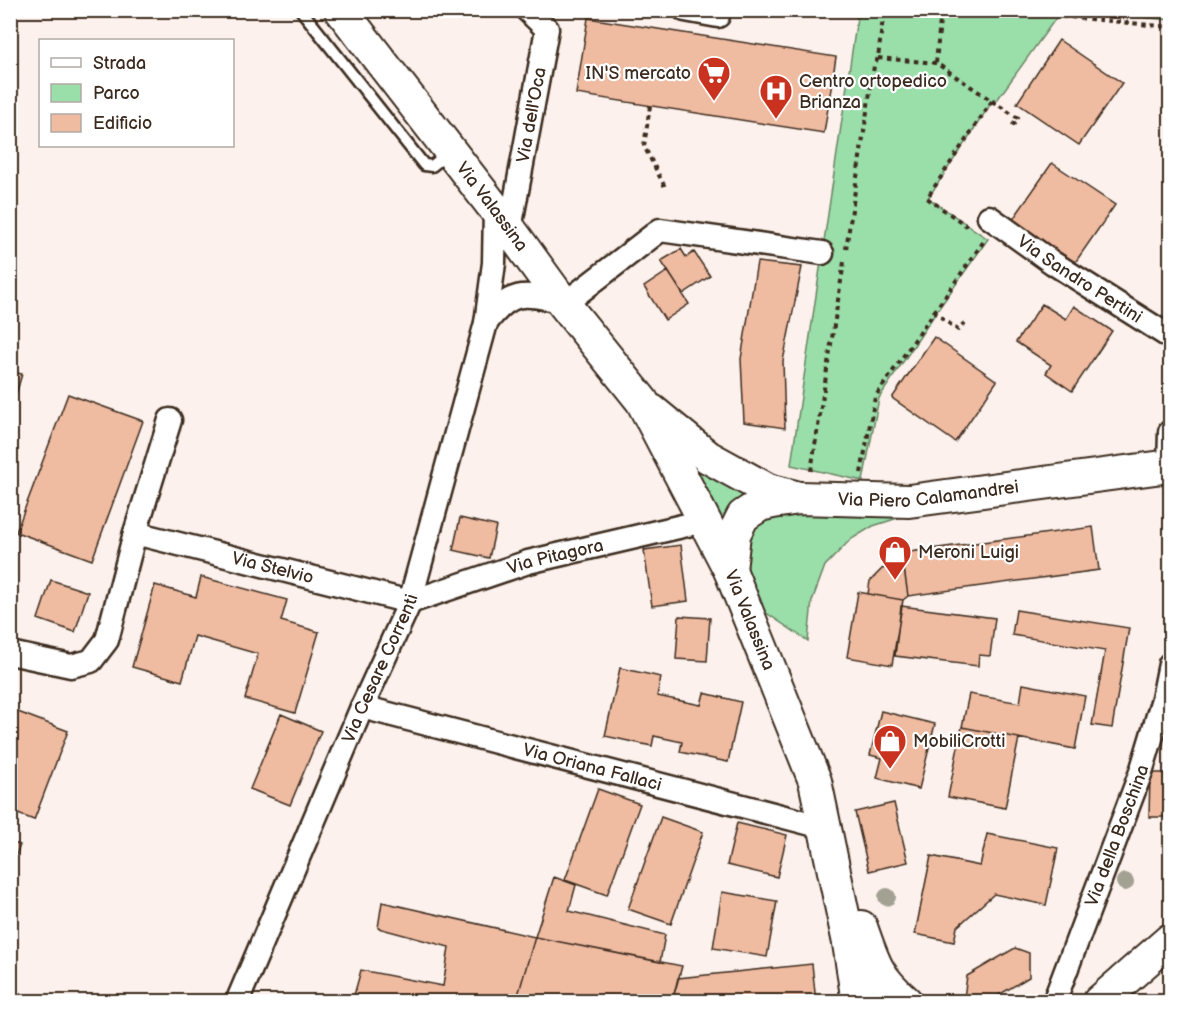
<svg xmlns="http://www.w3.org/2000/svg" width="1181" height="1012" font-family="'Balsamiq Sans',sans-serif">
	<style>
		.green { fill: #9adeaa; stroke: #6a8464; stroke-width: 1.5 }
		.building { fill: #efbba1; stroke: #3b2a1e; stroke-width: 1.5 }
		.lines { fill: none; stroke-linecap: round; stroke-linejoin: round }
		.lane-casing { stroke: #3b2a1e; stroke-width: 15 }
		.street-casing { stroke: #3b2a1e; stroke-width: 27 }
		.secondary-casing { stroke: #3b2a1e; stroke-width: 36 }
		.path { stroke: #3b2a1e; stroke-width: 4; stroke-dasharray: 4.5 4.5; stroke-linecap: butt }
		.lane { stroke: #fff; stroke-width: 10 }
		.street { stroke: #fff; stroke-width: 22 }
		.secondary { stroke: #fff; stroke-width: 32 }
		.tree { fill: #a2a192 }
		.labels { text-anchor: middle; stroke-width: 4.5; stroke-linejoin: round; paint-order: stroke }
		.poi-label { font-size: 18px; fill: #3b2a1e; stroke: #fff; text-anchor: start }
		.street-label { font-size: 18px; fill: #3b2a1e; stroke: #fff }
	</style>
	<rect width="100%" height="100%" fill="#fcf1ec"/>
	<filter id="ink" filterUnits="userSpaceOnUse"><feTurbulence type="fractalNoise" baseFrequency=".0167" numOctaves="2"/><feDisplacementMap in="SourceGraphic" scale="12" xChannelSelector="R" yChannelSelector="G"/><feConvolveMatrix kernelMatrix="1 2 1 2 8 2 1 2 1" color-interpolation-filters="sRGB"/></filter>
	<g filter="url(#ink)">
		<path class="green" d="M858 11H1061L997 100 994 99 928 198 988 239 937 311 879 398 863 481 791 465Z
			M1076 11H1170V20Z
			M673 441 763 494 720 531Z
			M787 509 901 517 873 526 850 540 825 566 812 601 808 641 762 610 742 561 752 524Z"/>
		<path class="building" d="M588 18 836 57 824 133 576 94Z
			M1059 40 1122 83 1079 145 1017 103Z
			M1052 163 1115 205 1072 267 1009 225Z
			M681 249 686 257 694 252 710 276 683 294 661 261Z
			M757 262 802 267 783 361 785 428 744 422 741 359Z
			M668 271 689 304 665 320 644 287Z
			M1042 304 1066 319 1074 306 1112 331 1072 391 1046 373 1051 365 1016 342Z
			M934 337 997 381 955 442 892 398Z
			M10 371 22 374 10 415Z
			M68 394 143 421 92 560 16 532Z
			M460 518 496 526 489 558 453 550Z
			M1093 527 1099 570 908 596 902 553Z
			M681 545 688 601 652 606 644 550Z
			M903 562 908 596 903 600 868 594 870 581 882 569Z
			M201 577 287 600 281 621 319 632 295 713 245 699 258 654 195 636 182 681 132 667 155 585 196 597Z
			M51 580 88 592 75 632 38 619Z
			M858 592 903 600 892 665 847 657Z
			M901 606 995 618 990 656 979 655 978 666 895 656Z
			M1016 610 1129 628 1112 728 1092 725 1105 651 1012 635Z
			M679 616 710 618 707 661 676 659Z
			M620 668 661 677 657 696 701 705 704 693 741 702 728 762 680 752 682 742 654 736 652 746 605 736Z
			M1023 684 1085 696 1075 749 962 727 969 694 1020 703Z
			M10 709 68 731 34 820 10 811Z
			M881 711 935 724 919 789 877 778 882 758 870 755Z
			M281 714 321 731 290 805 250 789Z
			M962 727 1019 738 1005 808 948 797Z
			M1150 773H1170V817H1149Z
			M598 789 640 804 607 895 565 880Z
			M894 803 908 862 869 871 855 812Z
			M661 817 703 832 671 924 628 909Z
			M737 823 787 835 777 877 727 865Z
			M987 834 1058 848 1046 905 994 894 957 927 954 942 915 934 931 856 980 866Z
			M10 842 20 845 10 871Z
			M554 877 576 885 569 911 665 935 660 962 535 937Z
			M722 892 777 901 767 957 713 948Z
			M382 902 535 937 516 1002H365L353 999 361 970 443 986 449 947 378 928Z
			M535 937 682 966 672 1002H516Z
			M1015 948 1029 953V977L987 1002 964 998 967 976Z
			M812 964 816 1002H672L678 978Z"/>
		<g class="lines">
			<g class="lane-casing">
				<path id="lane" d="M301 10 424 165 432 166 449 152"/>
			</g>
			<g class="street-casing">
				<g id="street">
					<path d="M685 10 718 16"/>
					<path id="s1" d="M989 217 1053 263 1170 337"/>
					<path id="s2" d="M510 229 547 29 527 10"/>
					<path d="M564 304 660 230 822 253"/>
					<path d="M486 323C512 289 523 293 563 302"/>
					<path d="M1170 432 1169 467 1170 469"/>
					<path id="s3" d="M135 533 410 602 528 562 704 521"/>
					<path d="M10 653 71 666 91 661 107 640 135 533 170 420"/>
					<path id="s4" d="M362 707 823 827"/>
					<path id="s5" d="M237 1002 362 707 410 602 486 323 494 263 495 209"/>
					<path id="s6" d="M1054 1002 1141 772 1163 699 1170 664"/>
				</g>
			</g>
			<g class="secondary-casing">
				<g id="secondary">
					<path id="s7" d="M341 10 495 209 564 304 642 401 730 570 815 781 849 943 858 1002"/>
					<path d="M652 411 708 457 768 490 795 497"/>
					<path id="s8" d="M730 570 734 534 743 516 760 505 773 502 799 498 909 501 1170 466"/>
					<path d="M861 927C874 964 876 975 906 1002"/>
					<path d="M1099 1002 1170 940"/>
				</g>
			</g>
			<path class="path" d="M999 10 1170 27
				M878 58 936 63 992 101 927 198 967 226
				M936 63 941 10
				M992 101 1018 118 1011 128
				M650 106 644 146 666 189
				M846 249 874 66 878 58 884 10
				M934 312 984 241
				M811 471 844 262
				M861 473 875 397 934 312 958 330 964 323"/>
			<use href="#lane" class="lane"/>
			<use href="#street" class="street"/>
			<use href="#secondary" class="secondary"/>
		</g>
		<g class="tree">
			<circle cx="1125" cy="882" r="9"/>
			<circle cx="887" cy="897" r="9"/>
		</g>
	</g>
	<defs>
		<g id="supermarket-pin" transform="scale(1.725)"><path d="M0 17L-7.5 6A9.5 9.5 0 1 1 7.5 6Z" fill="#c8321e" stroke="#fff"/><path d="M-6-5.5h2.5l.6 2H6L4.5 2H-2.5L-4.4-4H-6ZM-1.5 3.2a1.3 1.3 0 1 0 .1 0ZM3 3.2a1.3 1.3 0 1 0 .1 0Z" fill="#fff"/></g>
		<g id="hospital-pin" transform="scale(1.725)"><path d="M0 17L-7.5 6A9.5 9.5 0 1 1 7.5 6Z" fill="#c8321e" stroke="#fff"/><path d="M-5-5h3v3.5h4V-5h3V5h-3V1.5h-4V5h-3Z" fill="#fff"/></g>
		<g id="shop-pin" transform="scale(1.725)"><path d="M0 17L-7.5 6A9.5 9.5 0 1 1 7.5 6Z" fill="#c8321e" stroke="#fff"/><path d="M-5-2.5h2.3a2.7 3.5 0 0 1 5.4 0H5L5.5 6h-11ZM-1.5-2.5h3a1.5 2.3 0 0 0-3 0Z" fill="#fff"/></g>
	</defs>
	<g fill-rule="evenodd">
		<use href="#supermarket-pin" x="714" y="73"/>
		<use href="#hospital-pin" x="776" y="91"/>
		<use href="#shop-pin" x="895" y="552"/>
		<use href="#shop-pin" x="890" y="741"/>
	</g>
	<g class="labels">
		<g class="poi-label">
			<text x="691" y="79" text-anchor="end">IN'S mercato</text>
			<text x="799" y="87">Centro ortopedico<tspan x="799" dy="21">Brianza</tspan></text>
			<text x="918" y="558">Meroni Luigi</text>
			<text x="913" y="747">MobiliCrotti</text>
		</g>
		<g class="street-label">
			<text dy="6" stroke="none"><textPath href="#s2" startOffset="116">Via dell'Oca</textPath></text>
			<text dy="6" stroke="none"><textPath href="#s7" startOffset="248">Via Valassina</textPath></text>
			<text dy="6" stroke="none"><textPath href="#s1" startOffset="110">Via Sandro Pertini</textPath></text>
			<text dy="6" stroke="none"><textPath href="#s8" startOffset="246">Via Piero Calamandrei</textPath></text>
			<text dy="6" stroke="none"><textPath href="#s3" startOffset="436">Via Pitagora</textPath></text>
			<text dy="6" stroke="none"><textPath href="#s3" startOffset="142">Via Stelvio</textPath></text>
			<text dy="6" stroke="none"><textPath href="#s7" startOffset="738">Via Valassina</textPath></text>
			<text dy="6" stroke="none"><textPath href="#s5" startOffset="363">Via Cesare Correnti</textPath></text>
			<text dy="6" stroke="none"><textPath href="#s4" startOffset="238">Via Oriana Fallaci</textPath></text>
			<text dy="6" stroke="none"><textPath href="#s6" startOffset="178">Via della Boschina</textPath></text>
		</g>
	</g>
	<rect width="1181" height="1012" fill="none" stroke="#fff" stroke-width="36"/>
	<rect x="18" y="18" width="1145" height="976" fill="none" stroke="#3b2a1e" stroke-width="2" filter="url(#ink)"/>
	<rect x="39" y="39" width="195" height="108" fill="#ffffff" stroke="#b1aaa5" stroke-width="1.5"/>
	<rect x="51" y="58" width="30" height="9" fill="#ffffff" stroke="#b1aaa5" stroke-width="1.5"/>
	<text x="93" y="69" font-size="18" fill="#3b2a1e">Strada</text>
	<rect x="51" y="84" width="30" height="18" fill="#9adeaa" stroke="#b1aaa5" stroke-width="1.5"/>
	<text x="93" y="99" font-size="18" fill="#3b2a1e">Parco</text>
	<rect x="51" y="114" width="30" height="18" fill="#efbba1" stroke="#b1aaa5" stroke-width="1.5"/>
	<text x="93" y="129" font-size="18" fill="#3b2a1e">Edificio</text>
</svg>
